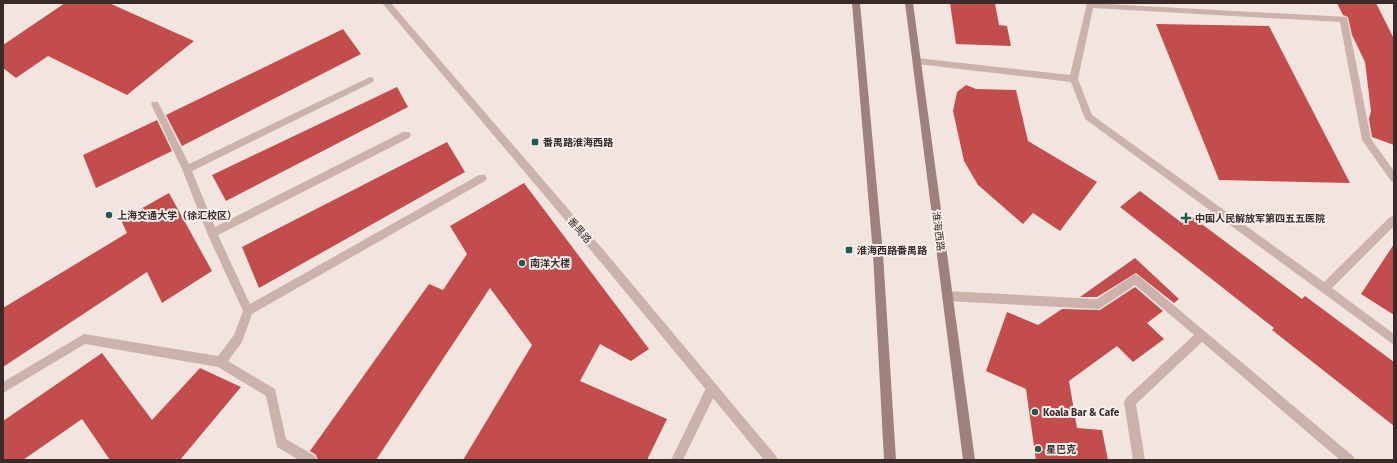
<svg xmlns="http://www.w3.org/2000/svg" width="1397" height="463" font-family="'Fira Sans','Noto Sans SC',sans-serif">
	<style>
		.building { fill: #c34d4c }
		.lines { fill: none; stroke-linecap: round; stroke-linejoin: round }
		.service { fill: #cbb2ab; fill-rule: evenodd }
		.tertiary { fill: #cbb2ab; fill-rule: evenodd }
		.secondary { fill: #9e807c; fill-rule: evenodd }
		.poi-dot { fill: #205950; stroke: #faf0ec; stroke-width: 1.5 }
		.labels { text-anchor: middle; stroke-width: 4; stroke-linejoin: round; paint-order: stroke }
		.poi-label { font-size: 10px; font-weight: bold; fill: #382b2a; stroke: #faf0ec; text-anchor: start }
		.street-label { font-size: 10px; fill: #382b2a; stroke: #faf0ec }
	</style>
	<rect width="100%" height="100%" fill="#f2e5df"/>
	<path class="building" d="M65 3H109L194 41 127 95 48 56 16 78 3 68V45Z
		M950 3H995L999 25 1007 26 1011 46 956 44Z
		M1337 3H1376L1394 39V145L1372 137 1369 119 1371 111 1365 62 1352 35 1348 17 1343 15Z
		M1156 24 1269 26 1350 183 1219 180Z
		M343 29 361 54 182 146 166 115Z
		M966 85 976 89 1016 90 1028 141 1097 182 1060 231 1033 213 1023 224 978 185 964 161 953 111 957 92Z
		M397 87 408 107 226 201 212 175Z
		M157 120 172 151 96 188 83 155Z
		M447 142 465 172 259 288 242 247Z
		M524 183 649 349 631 361 600 344 580 381 667 419 647 460H463L532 345 490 288 376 460H318L316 455 310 451 429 284 443 290 467 254 450 226Z
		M1140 191 1182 223 1191 216 1302 299 1305 296 1394 362V426L1272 330 1274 328 1120 207Z
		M169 193 212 271 162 303 147 272 3 367V308L127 233 121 220Z
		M1394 244V315L1361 294Z
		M1135 258 1179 299 1174 303 1136 273 1097 297H1080Z
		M1135 287 1163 311 1147 323 1164 339 1133 362 1117 346 1069 381 1077 428 1102 430 1108 460H1036L1026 389 986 371 1007 312 1038 325 1062 309 1100 310Z
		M102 353 152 420 200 368 241 387 180 460H110L82 419 23 460H3V421Z"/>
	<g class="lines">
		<path class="service" d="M1087 3 1347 17 1371 139 1394 171V182L1391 181 1362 140 1340 22 1093 8 1078 79 1092 115 1324 282 1390 217 1394 216V226L1332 288 1394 334V345L1085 119 1071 82 917 64 913 61 917 58 1070 75Z
			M370 77 373 78 374 80 373 82 192 171 215 227 403 132H409L411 135 409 138 218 235 250 304 479 175H485L487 178 485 181 252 314 242 342 228 361 275 389 286 439 315 456 317 460H299L277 447 266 396 218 367 85 344 3 393V382L84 334 218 356 234 335 243 311 207 233 182 169 151 104 152 102H158L189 164Z
			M1135 274 1139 276 1353 456 1355 460H1340L1202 342 1136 404 1145 460H1133L1124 402 1126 398 1194 335 1135 285 1099 309 947 301 943 299 942 296 943 293 947 291 1097 299Z
			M712 383 716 384 718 388 683 460H671L708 384Z"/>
		<path class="tertiary" d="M382 3H391L612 260 776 456 778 460H764L604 266Z"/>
		<path class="secondary" d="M852 3H860L883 254 896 460H884L873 254Z
			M905 3H913L975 460H963Z"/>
	</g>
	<g class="poi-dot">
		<rect x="531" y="138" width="8" height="8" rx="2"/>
		<circle cx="109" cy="215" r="4"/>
		<path d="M1184 212h4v4h4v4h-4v4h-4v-4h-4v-4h4z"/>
		<rect x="845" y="246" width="8" height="8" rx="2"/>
		<circle cx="522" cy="263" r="4"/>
		<circle cx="1035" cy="412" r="4"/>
		<circle cx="1038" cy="449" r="4"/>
	</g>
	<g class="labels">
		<g class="poi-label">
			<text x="543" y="146">番禺路淮海西路</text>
			<text x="117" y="219">上海交通大学（徐汇校区）</text>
			<text x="1195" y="222">中国人民解放军第四五五医院</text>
			<text x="857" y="254">淮海西路番禺路</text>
			<text x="530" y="267">南洋大楼</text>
			<text x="1043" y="416">Koala Bar &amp; Cafe</text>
			<text x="1046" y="453">星巴克</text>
		</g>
		<g class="street-label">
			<text transform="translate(580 230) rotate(49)" y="4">番禺路</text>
			<text transform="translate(939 231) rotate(83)" y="4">淮海西路</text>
		</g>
	</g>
	<rect width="1397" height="463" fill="none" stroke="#382b2a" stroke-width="8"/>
</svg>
